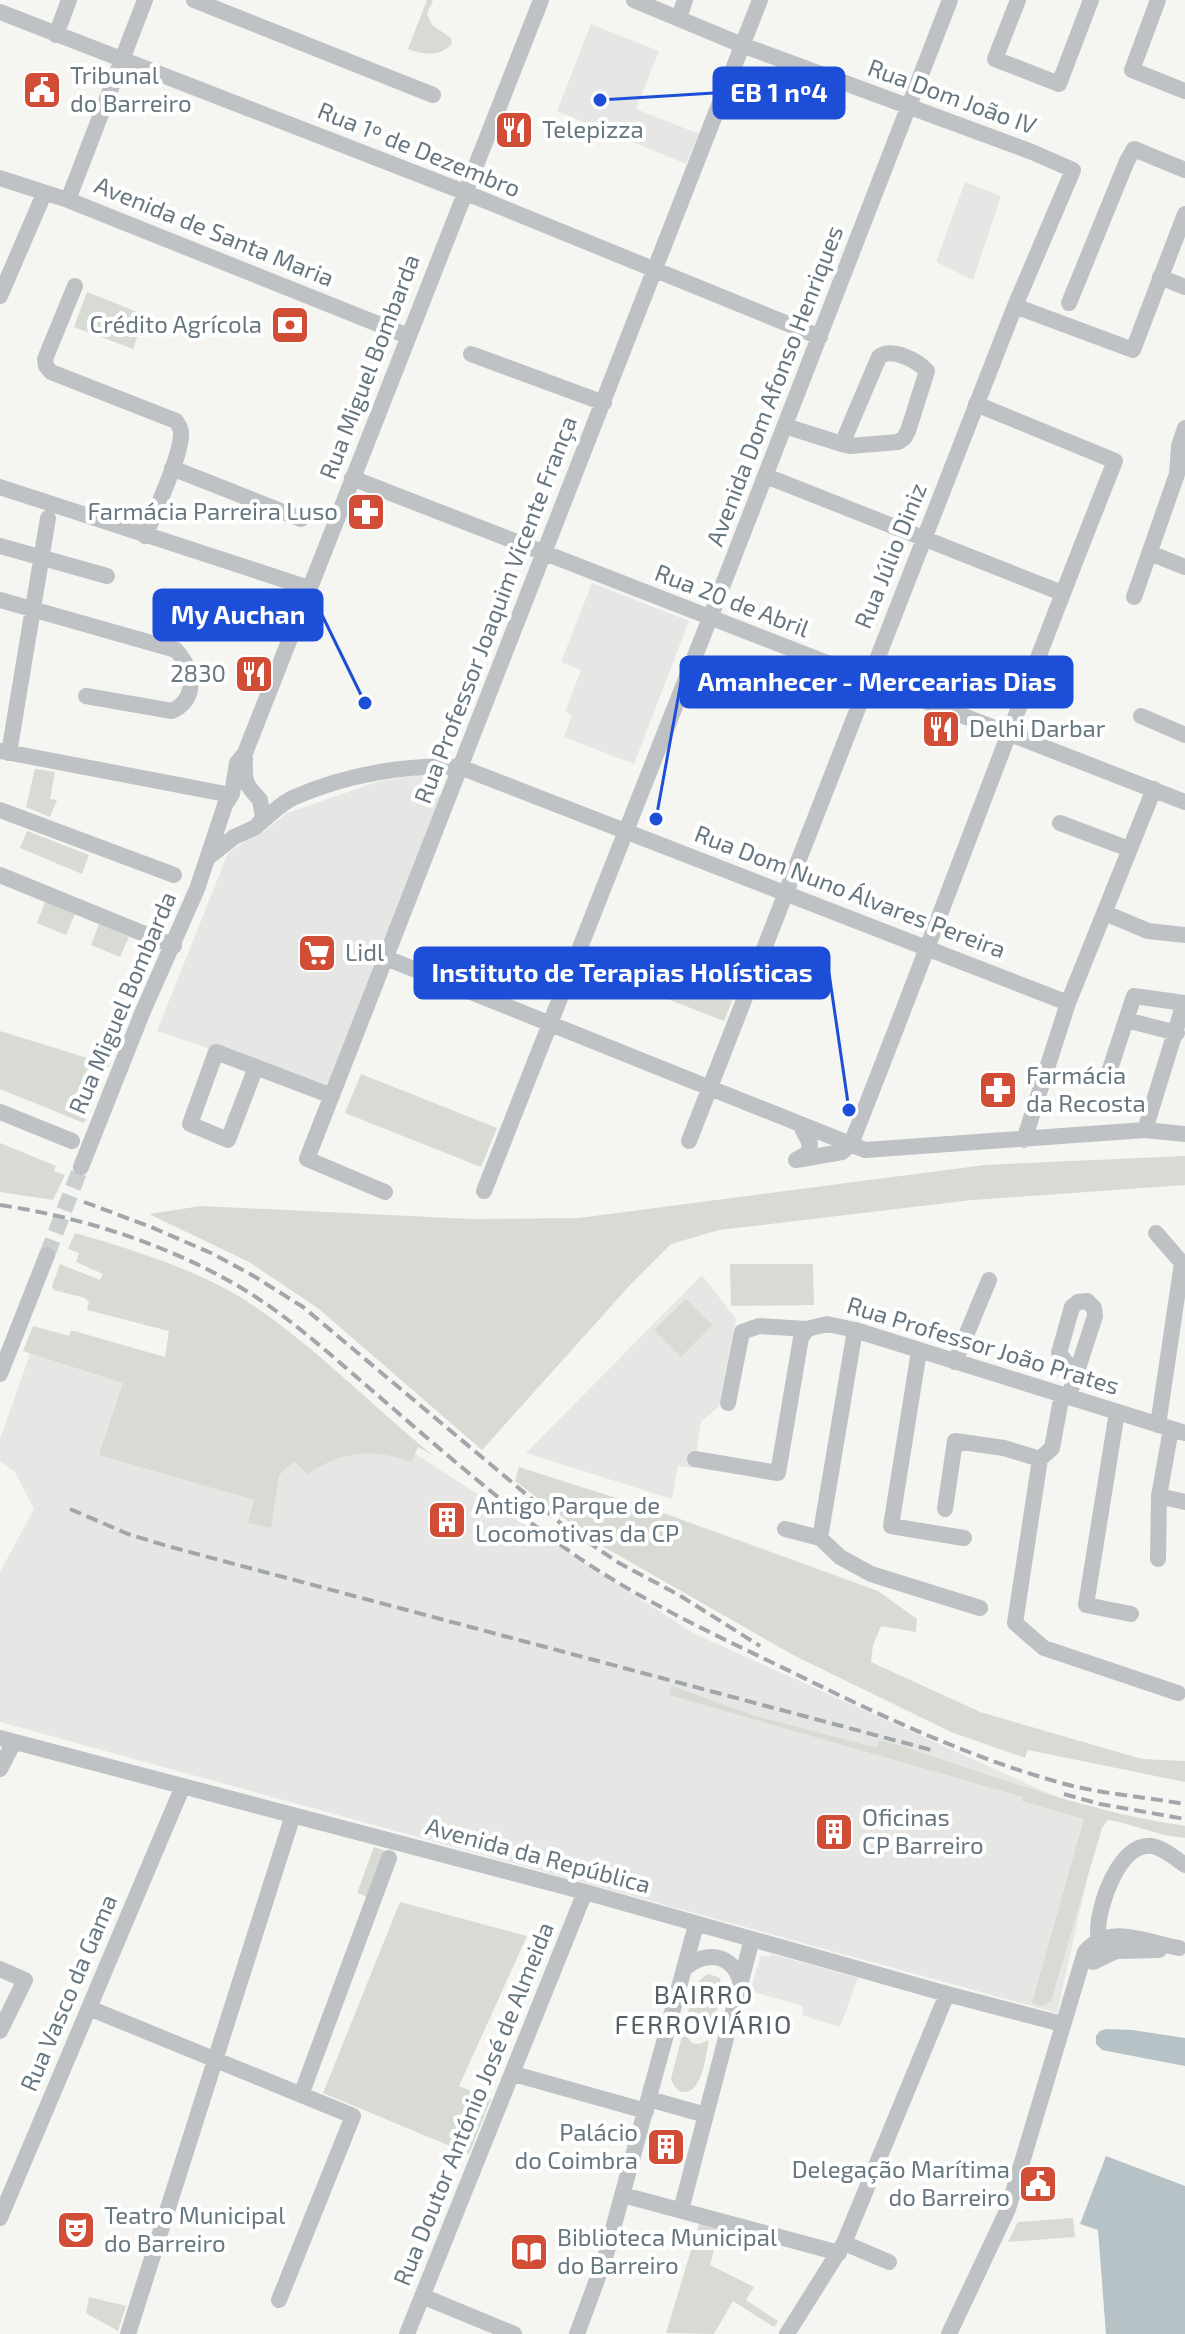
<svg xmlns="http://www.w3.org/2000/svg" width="1185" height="2334" font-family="'Exo 2',sans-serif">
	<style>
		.built { fill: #e6e6e5 }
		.green { fill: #d7dbd3 }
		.water { fill: #b6c2c5 }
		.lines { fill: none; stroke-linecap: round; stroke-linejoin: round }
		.minor-tunnel { stroke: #cacfd0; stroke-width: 16; stroke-dasharray: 16 8; stroke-linecap: butt }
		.minor { stroke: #bec2c5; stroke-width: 16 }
		.rail { stroke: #a0a6aa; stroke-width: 4; stroke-dasharray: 12 6; stroke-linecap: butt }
		.labels { text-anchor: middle; stroke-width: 8; stroke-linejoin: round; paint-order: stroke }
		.poi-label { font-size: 24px; fill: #677780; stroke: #fff; text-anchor: start }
		.street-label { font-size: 24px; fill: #677780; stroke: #fff }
		.neighbourhood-label { font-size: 26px; letter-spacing: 2px; fill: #545f66; stroke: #fff }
		.leader { fill: none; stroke: #1d4ed8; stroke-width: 3 }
		.callout-dot { fill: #1d4ed8; stroke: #fff; stroke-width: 3 }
		.callout { fill: #1d4ed8; stroke: #1d4ed8; stroke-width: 3 }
		.callout-label { font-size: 26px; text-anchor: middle; font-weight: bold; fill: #fff }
	</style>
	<rect width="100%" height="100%" fill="#f5f5f2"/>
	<path class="built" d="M591 24 659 51 636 109 699 134 686 164 557 111Z
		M965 182 1001 196 973 280 936 262Z
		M592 583 689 621 634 764 564 737 572 715 565 712 581 670 561 662Z
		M421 775 441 797 328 1089 157 1031 228 853 248 839 261 834 287 813 380 781Z
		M702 1275 736 1319 719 1406 701 1422 694 1468 678 1466 672 1499 526 1453Z
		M36 1337 369 1424 693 1633 1101 1817 1057 2013 0 1722V1572L34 1509 15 1472 0 1461V1439Z
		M771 1954 858 1978 840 2027 802 2015 803 2006 750 1991 761 1955 769 1957Z"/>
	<path class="green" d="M427 0H433L427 14 432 25 451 38 452 44C438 57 425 55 408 49Z
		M87 292 145 315 133 349 74 327Z
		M35 769 55 772 50 799 57 800 50 817 26 807Z
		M27 831 89 855 82 874 20 848Z
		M45 902 75 914 66 935 37 923Z
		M99 924 129 937 120 957 91 945Z
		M670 965 736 991 724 1021 657 995Z
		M0 1031 110 1065 106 1070 90 1063 77 1095 93 1102 84 1123 0 1089Z
		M361 1074 497 1128 481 1167 345 1113Z
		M0 1143 56 1166 54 1171 65 1175 53 1200 0 1192Z
		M1185 1156V1185L972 1200 719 1230 671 1244 631 1284 482 1450 319 1309 249 1262 149 1214 201 1206 472 1219 579 1218 985 1165Z
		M75 1233C131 1249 202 1271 251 1304 317 1348 373 1407 435 1457L418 1447 411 1462C375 1448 340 1451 308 1474L294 1461 279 1475 271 1528 248 1523 254 1500 99 1455 123 1383 23 1351 33 1326 69 1336 71 1331H74L165 1357 169 1331 87 1310 89 1302 85 1298 54 1290 52 1286 60 1264 100 1280 103 1274 76 1262 79 1253 68 1249Z
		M730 1264H813L814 1305 731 1306Z
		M686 1299 712 1325 681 1357 654 1330Z
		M519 1467 666 1514 878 1591 917 1619 916 1632 881 1626 873 1645 871 1662 980 1712 1142 1759 1185 1761V1782L1028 1750 1025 1758 951 1732 795 1656 597 1543 515 1481Z
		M672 1686 752 1715 877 1748 879 1740 905 1747C997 1778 1088 1812 1185 1826V1838C1158 1836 1134 1824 1108 1820L1102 1828 1051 2001 1042 2006 1032 2003 1084 1819 1022 1801 1023 1797 669 1695Z
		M374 1847 386 1851 370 1898 357 1893Z
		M400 1902 527 1936 459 2086 491 2099 469 2154 323 2093Z
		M709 1974 720 1978 722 1990 711 2032 700 2020 685 2025C690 2008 692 1980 709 1974Z
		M683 2032 692 2043 699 2044 709 2040C706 2053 703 2091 685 2092 677 2092 674 2086 671 2079Z
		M1073 2218 1075 2237 1008 2242 1018 2222Z
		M700 2221 720 2226 710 2265 754 2287 746 2300 778 2321 774 2327 733 2301 714 2334 666 2333Z
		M89 2297 126 2306 118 2331 86 2313Z"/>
	<path class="water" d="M1106 2029 1132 2030 1185 2038V2066L1102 2050 1096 2044V2036L1100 2031Z
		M1106 2156 1185 2186V2334H1106L1098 2230 1080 2224Z"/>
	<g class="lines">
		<path class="minor-tunnel" d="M47 1255 81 1167"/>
		<path class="minor" d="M194 0 433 95
			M634 0 742 45 1032 152 1073 170 1015 306 689 1141
			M1018 0 995 59 1059 84 1091 0
			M1158 0 1132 70 1185 91
			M0 12 464 192 820 337
			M679 17 685 0
			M56 35 69 0
			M0 178 68 200 408 336
			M68 200 145 0
			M1160 277 1185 287
			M75 286 45 359 46 366 51 372 176 421C179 426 180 426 181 432 183 453 154 514 145 536
			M0 296 44 194
			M1069 303 1127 161 1134 149 1185 170
			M1015 306 1133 350 1185 214
			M471 354 604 403
			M785 426 842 444 850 446 898 442 904 438 908 431 927 371C917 360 891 347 879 357L842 444
			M172 468 301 519
			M766 476 1062 593
			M352 478 1185 802
			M0 487 309 588
			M0 546 107 576
			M1150 553 1185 567
			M1134 597 1177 474 1179 446 1185 428
			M0 600 176 650C193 669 199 698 172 711L86 696
			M1141 716 1185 735
			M1 751 231 795
			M9 753 48 518
			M0 810 174 875
			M260 823C271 814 282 802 295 797 345 775 406 764 460 767L1068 1003
			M1060 823 1129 849
			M210 856 234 837 256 827 263 818 260 800C245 784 244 782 245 758
			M0 875 174 946
			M1105 913 1148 931 1185 935
			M386 958 865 1150 1145 1130 1185 1134
			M1126 1020 1177 1033
			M256 1067 228 1140 190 1124 216 1052 332 1096
			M1109 1072 1134 996 1184 1003 1145 1130
			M0 1112 72 1141
			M800 1124 810 1144 808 1153 796 1160 842 1152 851 1144C941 917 1024 688 1115 461L976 404
			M1024 1140 1068 1003 1154 789
			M81 1167 143 1011 197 889 225 805 232 794 237 763 245 753 541 0
			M484 1191 710 618 950 0
			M385 1192 307 1159 760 0
			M1156 1233 1182 1263 1158 1425
			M919 1351 891 1526 964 1538
			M955 1362 989 1280
			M0 1374 47 1255
			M1069 1396 1095 1316 1094 1308 1087 1301 1078 1302 1072 1307 1059 1353 1075 1374
			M728 1403 742 1332 759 1326 807 1329 827 1324 855 1330 1185 1433
			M1117 1412 1086 1605 1131 1614
			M695 1459 778 1473 801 1338 807 1329
			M1040 1459 1052 1448 1062 1394
			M1159 1496 1185 1502
			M945 1509 955 1441 1004 1448 1040 1459 1015 1623 1044 1648 1178 1693
			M785 1529 820 1538 855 1330
			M820 1538 840 1557 871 1574 980 1608
			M1158 1559 1159 1496 1171 1429
			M0 1738 585 1892 947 1994 1062 2024
			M0 1769 14 1742
			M1102 1956C1100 1948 1098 1939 1098 1931 1098 1906 1119 1842 1152 1846 1163 1848 1175 1858 1185 1865
			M1093 1962 1116 1951 1159 1950
			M0 1969 25 1980 0 2031
			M684 1969C706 1949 734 1954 741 1984
			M89 2008 353 2116 279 2300
			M514 2074 646 2111
			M301 2095 389 1858
			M649 2099 706 2115
			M623 2195 839 2253
			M681 2210 752 1939
			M0 2218 183 1786
			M844 2243 889 2262
			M422 2296 514 2334
			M128 2334 293 1815
			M407 2334 585 1892
			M577 2334 605 2258 696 1925
			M787 2334 844 2243 947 1994
			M949 2334 1008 2209 1085 1952C1109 1922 1148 1943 1179 1948"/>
		<path class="rail" d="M84 1202 151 1227 211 1253 252 1275 303 1307 564 1526 619 1563 679 1595 760 1646
			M0 1205C86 1218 173 1246 248 1292 288 1317 323 1348 360 1380 424 1435 489 1493 558 1543 622 1590 694 1625 765 1659 863 1707 959 1755 1065 1784 1103 1794 1145 1797 1185 1804
			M70 1509 128 1534 167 1546 935 1751
			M1064 1794 1100 1804 1185 1819"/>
	</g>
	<defs>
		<g id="civic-square" transform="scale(2)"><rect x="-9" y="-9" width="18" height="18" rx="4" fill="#d14d36" stroke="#fff"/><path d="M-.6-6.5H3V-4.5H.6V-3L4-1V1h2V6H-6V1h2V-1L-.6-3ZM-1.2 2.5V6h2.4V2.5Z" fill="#fff"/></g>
		<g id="restaurant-square" transform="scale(2)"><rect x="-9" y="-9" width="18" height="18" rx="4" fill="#d14d36" stroke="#fff"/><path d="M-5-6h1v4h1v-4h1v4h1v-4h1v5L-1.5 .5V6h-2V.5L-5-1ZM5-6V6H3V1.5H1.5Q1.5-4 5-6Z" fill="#fff"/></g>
		<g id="bank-square" transform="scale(2)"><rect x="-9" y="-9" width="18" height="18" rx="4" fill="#d14d36" stroke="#fff"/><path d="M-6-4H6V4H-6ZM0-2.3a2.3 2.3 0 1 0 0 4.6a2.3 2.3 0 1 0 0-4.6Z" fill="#fff"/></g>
		<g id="pharmacy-square" transform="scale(2)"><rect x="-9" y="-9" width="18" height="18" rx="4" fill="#d14d36" stroke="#fff"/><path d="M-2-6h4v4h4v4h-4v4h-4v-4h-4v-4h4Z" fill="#fff"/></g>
		<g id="supermarket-square" transform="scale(2)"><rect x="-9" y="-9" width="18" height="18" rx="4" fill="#d14d36" stroke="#fff"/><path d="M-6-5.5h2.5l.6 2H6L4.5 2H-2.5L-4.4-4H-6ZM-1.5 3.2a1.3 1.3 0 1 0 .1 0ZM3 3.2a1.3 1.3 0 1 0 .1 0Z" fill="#fff"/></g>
		<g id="building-square" transform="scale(2)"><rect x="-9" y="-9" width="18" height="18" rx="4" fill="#d14d36" stroke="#fff"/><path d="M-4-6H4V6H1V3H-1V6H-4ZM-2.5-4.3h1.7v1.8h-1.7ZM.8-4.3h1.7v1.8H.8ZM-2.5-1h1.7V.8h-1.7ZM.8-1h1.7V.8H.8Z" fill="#fff"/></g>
		<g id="theatre-square" transform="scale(2)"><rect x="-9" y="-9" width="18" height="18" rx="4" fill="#d14d36" stroke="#fff"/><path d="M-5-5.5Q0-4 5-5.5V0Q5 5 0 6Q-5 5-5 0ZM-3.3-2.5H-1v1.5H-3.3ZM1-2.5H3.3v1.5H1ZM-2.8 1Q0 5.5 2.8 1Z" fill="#fff"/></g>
		<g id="library-square" transform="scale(2)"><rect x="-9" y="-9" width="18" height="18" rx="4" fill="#d14d36" stroke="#fff"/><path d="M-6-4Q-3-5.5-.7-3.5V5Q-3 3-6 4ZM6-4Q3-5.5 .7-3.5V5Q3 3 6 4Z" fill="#fff"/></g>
	</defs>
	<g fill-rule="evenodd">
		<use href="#civic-square" x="42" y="90"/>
		<use href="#restaurant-square" x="514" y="130"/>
		<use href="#bank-square" x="290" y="325"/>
		<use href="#pharmacy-square" x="366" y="512"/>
		<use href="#restaurant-square" x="254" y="674"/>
		<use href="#restaurant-square" x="941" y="729"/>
		<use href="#supermarket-square" x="317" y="953"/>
		<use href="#pharmacy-square" x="998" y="1090"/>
		<use href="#building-square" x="447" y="1520"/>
		<use href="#building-square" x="834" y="1832"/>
		<use href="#building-square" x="666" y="2147"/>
		<use href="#civic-square" x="1038" y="2184"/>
		<use href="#theatre-square" x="76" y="2230"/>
		<use href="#library-square" x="529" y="2252"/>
	</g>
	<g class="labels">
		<g class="poi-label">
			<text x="70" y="84">Tribunal<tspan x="70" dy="28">do Barreiro</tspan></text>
			<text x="542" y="138">Telepizza</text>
			<text x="262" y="333" text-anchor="end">Crédito Agrícola</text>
			<text x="338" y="520" text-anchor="end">Farmácia Parreira Luso</text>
			<text x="226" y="682" text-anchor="end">2830</text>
			<text x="969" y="737">Delhi Darbar</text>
			<text x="345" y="961">Lidl</text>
			<text x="1026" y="1084">Farmácia<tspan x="1026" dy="28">da Recosta</tspan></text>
			<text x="475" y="1514">Antigo Parque de<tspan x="475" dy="28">Locomotivas da CP</tspan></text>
			<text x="862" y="1826">Oficinas<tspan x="862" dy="28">CP Barreiro</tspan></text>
			<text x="638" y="2141" text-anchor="end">Palácio<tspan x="638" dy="28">do Coimbra</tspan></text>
			<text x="1010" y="2178" text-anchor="end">Delegação Marítima<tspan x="1010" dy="28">do Barreiro</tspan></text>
			<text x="104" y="2224">Teatro Municipal<tspan x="104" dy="28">do Barreiro</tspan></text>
			<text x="557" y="2246">Biblioteca Municipal<tspan x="557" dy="28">do Barreiro</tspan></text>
		</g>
		<g class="street-label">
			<text transform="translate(952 97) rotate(20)" y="8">Rua Dom João IV</text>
			<text transform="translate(419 150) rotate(22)" y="8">Rua 1º de Dezembro</text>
			<text transform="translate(214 232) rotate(22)" y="8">Avenida de Santa Maria</text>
			<text transform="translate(370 367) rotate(-69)" y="8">Rua Miguel Bombarda</text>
			<text transform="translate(775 386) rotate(-69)" y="8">Avenida Dom Afonso Henriques</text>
			<text transform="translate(891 556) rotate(-68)" y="8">Rua Júlio Diniz</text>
			<text transform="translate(732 601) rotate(21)" y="8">Rua 20 de Abril</text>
			<text transform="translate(496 610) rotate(-69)" y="8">Rua Professor Joaquim Vicente França</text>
			<text transform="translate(850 892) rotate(21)" y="8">Rua Dom Nuno Álvares Pereira</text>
			<text transform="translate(123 1003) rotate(-67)" y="8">Rua Miguel Bombarda</text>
			<text transform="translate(983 1346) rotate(17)" y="8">Rua Professor João Prates</text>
			<text transform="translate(538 1856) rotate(15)" y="8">Avenida da República</text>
			<text transform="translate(69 1993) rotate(-67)" y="8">Rua Vasco da Gama</text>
			<text transform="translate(474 2104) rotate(-68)" y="8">Rua Doutor António José de Almeida</text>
		</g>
		<g class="neighbourhood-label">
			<text x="704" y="2004">BAIRRO<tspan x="704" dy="30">FERROVIÁRIO</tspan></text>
		</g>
	</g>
	<path class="leader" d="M600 100L714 93M365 703L322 615M656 819L681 682M849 1110L829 973"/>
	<g class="callout-dot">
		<circle cx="600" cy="100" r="8"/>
		<circle cx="365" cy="703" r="8"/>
		<circle cx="656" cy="819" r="8"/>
		<circle cx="849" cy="1110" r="8"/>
	</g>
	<g class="callout">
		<rect x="714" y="68" width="130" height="50" rx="8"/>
		<rect x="154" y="590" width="168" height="50" rx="8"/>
		<rect x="681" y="657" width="391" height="50" rx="8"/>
		<rect x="415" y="948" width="414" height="50" rx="8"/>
	</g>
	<g class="callout-label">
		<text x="779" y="102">EB 1 nº4</text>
		<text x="238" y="624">My Auchan</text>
		<text x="877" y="691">Amanhecer - Mercearias Dias</text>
		<text x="622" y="982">Instituto de Terapias Holísticas</text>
	</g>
</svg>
